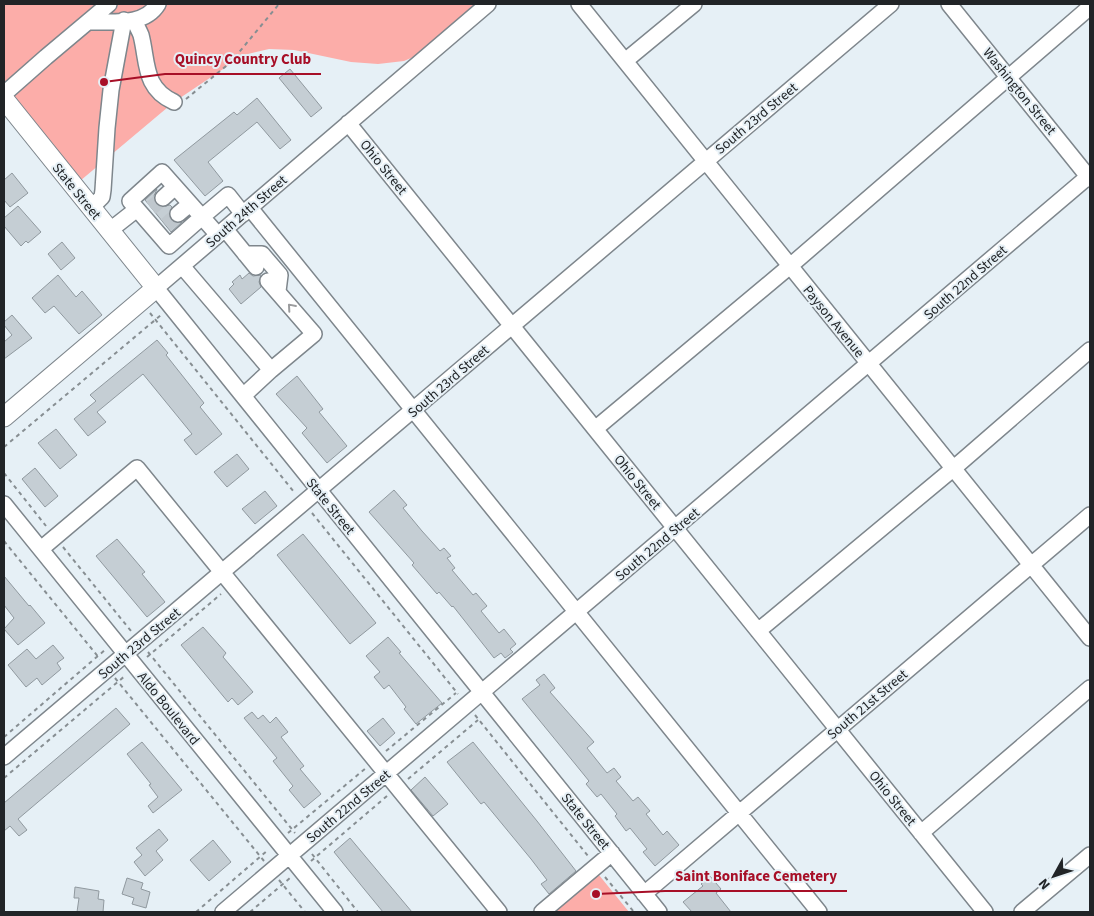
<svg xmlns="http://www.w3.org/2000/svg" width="1094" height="916" font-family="'Source Sans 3',sans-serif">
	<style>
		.green { fill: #fcada9 }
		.building { fill: #c5ced4; stroke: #90999f }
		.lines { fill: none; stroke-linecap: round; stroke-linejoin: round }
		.minor-tunnel { stroke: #bfc7cd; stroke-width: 15; stroke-dasharray: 15 8; stroke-linecap: butt }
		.minor-casing { stroke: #7e868c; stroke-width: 18 }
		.major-casing { stroke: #7e868c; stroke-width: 21 }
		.path { stroke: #878e92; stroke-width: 2; stroke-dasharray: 4 4; stroke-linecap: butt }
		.minor { stroke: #fff; stroke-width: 15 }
		.major { stroke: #fff; stroke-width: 19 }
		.oneway { stroke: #9b9c9e }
		.labels { text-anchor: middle; stroke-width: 4; stroke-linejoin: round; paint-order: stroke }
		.street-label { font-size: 14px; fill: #212427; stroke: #e6f0f6 }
		.leader { fill: none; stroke: #a70f27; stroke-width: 2 }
		.callout-dot { fill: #a70f27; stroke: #e6f0f6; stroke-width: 2 }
		.callout-label { font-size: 15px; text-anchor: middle; font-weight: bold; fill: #a70f27; stroke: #e6f0f6; stroke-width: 4; stroke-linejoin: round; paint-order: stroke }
	</style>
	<rect width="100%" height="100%" fill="#e6f0f6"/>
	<path class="green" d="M4 4H488L437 47 404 61 378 64 351 62 294 50 269 49 244 55 174 102 74 186 4 99Z
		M599 875 629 912H555Z"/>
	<path class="building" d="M290 69 322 108 311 117 279 78Z
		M257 98 291 140 280 149 257 122 208 162 223 181 205 196 174 160 234 112 237 115Z
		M12 173 28 193 10 207 4 200V180Z
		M157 189 154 196 156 204 161 207 170 205 172 207 169 215 171 220 175 223 182 222 171 232 145 200Z
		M18 206 41 232 28 243 26 241 21 246 4 226V218Z
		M62 242 75 258 61 270 48 254Z
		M249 273 253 276 261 275 259 282 261 287 241 304 229 289 234 284 232 282 240 275 242 279Z
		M58 275 76 297 82 291 102 315 79 334 54 306 45 313 32 298Z
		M12 315 32 338 4 359V342L12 335 4 325V322Z
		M157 340 168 353 166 355 204 403 200 407 222 434 196 455 184 440 192 434 143 374 97 412 106 422 88 436 74 419 96 401 90 395Z
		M297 376 323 409 319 412 347 446 327 463 302 433 307 428 276 394Z
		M56 429 77 455 60 469 38 443Z
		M237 454 249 469 227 487 214 472Z
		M35 468 58 496 45 507 22 479Z
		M394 490 407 505 403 508 422 531 440 551 444 548 451 556 447 558 455 568 452 570 473 595 476 593 487 606 481 611 499 633 504 629 516 644 510 649 513 652 505 658 501 653 494 658 453 606 452 607 439 592 437 594 412 565 414 563 369 512Z
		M265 491 277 506 255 524 242 509Z
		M303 534 376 623 350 644 277 555Z
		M117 539 145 572 142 574 165 602 147 617 96 556Z
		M4 576 29 606 30 605 45 623 18 645 4 629 14 618 4 605Z
		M203 627 226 653 223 657 253 692 238 705 232 698 228 702 181 645Z
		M388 637 401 652 399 653 442 703 416 724 404 709 406 707 389 685 384 689 374 677 380 672 366 656Z
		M53 645 64 658 57 663 61 669 42 685 37 678 26 687 8 665 27 649 36 659Z
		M544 674 555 688 550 692 594 742 587 748 607 773 614 768 621 777 616 781 633 801 638 797 650 811 646 814 663 835 667 831 679 845 655 866 643 852 647 849 630 828 626 831 615 816 617 814 601 794 597 797 586 784 589 781 576 765 522 699 540 685 536 680Z
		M116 708 130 724 18 819 27 830 19 836 10 826 4 831V803Z
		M252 712 258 719 263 715 270 723 276 717 288 732 281 737 304 766 300 769 321 794 304 808 289 790 293 786 273 761 277 758 244 718Z
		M383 718 395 733 380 746 367 731Z
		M142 742 182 790 153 813 148 806 158 797 149 785 151 784 127 754Z
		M473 742 537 821 576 871 549 894 541 884 547 880 531 859 484 802 481 804 447 762Z
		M425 777 448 804 433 816 411 790Z
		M159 829 168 840 156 851 163 860 145 876 134 862 142 855 136 848Z
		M350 838 365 856 412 912H383L351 873 334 852Z
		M213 840 231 862 209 881 190 860Z
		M710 876 721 889 716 893 731 912H692L683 902 703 886 701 884Z
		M127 878 143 883 141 889 150 892 146 908 132 904 134 898 122 894Z
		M75 887 99 891 98 899 104 900 103 912H77L79 898H74Z"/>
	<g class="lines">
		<path class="minor-tunnel" d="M151 208 163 198
			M166 225 178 214"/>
		<g class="minor-casing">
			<path id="minor" d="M488 4 156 288 659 912
				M579 4 1090 638
				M949 4 1090 179
				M134 20C136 25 139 30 141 35 148 62 143 88 174 102
				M88 22C111 21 144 27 158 4
				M625 61 694 4
				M4 94 46 57 109 4
				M348 123 985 912
				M162 172 202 217 169 246 130 201Z
				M163 198 175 187
				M91 208 102 197 103 190 107 128 111 90 124 20
				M250 208 819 912
				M178 214 190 204
				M225 229 256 267
				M109 231 137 209
				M218 235 202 217 228 195 243 214
				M245 254H262L280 275 278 291
				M182 266 271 370 243 396
				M268 281 314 334 271 370
				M595 429 790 266 1090 7
				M4 504 335 912
				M41 549 137 468 499 912
				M758 631 954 468 1090 350
				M4 757 891 4
				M921 833 1090 688
				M644 894 1090 515
				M223 912 1090 175
				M542 912 612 853
				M1022 912 1090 855"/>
		</g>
		<g class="major-casing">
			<path id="major" d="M4 99 156 288 4 417"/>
		</g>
		<path class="path" d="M186 99 231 62 279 4
			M150 313 294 492
			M4 447 161 315
			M4 473 46 526
			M312 513 458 694
			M4 541 100 659
			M63 547 131 631
			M148 652 295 833
			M147 657 221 594
			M115 678 264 861
			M475 715 588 856
			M4 737 106 649
			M386 751 456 693
			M4 778 126 675
			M408 779 478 720
			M288 833 366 768
			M312 854 358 912
			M311 861 387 796
			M605 877 634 912
			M279 880 305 912
			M196 912 268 850
			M250 912 290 878"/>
		<use href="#minor" class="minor"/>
		<use href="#major" class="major"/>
	</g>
	<defs><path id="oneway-chevron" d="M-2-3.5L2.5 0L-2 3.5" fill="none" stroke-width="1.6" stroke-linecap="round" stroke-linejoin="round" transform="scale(1.25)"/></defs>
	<use class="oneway" href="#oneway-chevron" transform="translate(291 307) rotate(-131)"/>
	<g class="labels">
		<g class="street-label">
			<text transform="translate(1020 91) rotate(51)" y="5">Washington Street</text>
			<text transform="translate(756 118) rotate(-40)" y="5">South 23rd Street</text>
			<text transform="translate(384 167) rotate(51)" y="5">Ohio Street</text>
			<text transform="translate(77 191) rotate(51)" y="5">State Street</text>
			<text transform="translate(246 211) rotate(-41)" y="5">South 24th Street</text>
			<text transform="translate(965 282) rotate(-41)" y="5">South 22nd Street</text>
			<text transform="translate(834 321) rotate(51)" y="5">Payson Avenue</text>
			<text transform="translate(448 381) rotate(-41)" y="5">South 23rd Street</text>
			<text transform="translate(638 482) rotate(51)" y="5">Ohio Street</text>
			<text transform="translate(331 506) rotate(51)" y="5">State Street</text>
			<text transform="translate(657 544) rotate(-40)" y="5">South 22nd Street</text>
			<text transform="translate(139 643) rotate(-40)" y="5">South 23rd Street</text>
			<text transform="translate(867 704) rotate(-40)" y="5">South 21st Street</text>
			<text transform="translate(169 708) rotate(51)" y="5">Aldo Boulevard</text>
			<text transform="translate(893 798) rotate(51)" y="5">Ohio Street</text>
			<text transform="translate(348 806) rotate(-40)" y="5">South 22nd Street</text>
			<text transform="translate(586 821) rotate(51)" y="5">State Street</text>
		</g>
	</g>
	<path class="leader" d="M104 82L165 74H321M596 894L665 891H847"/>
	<g class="callout-dot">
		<circle cx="104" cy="82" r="5"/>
		<circle cx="596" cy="894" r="5"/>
	</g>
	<g class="callout-label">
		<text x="243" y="64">Quincy Country Club</text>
		<text x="756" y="881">Saint Boniface Cemetery</text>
	</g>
	<rect width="1094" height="916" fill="none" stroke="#212427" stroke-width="10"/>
	<g transform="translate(1054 876) rotate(230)" stroke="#e6f0f6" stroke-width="4" paint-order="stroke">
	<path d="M0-4L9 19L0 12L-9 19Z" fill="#212427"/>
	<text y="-8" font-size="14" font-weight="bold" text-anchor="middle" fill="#212427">N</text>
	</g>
</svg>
